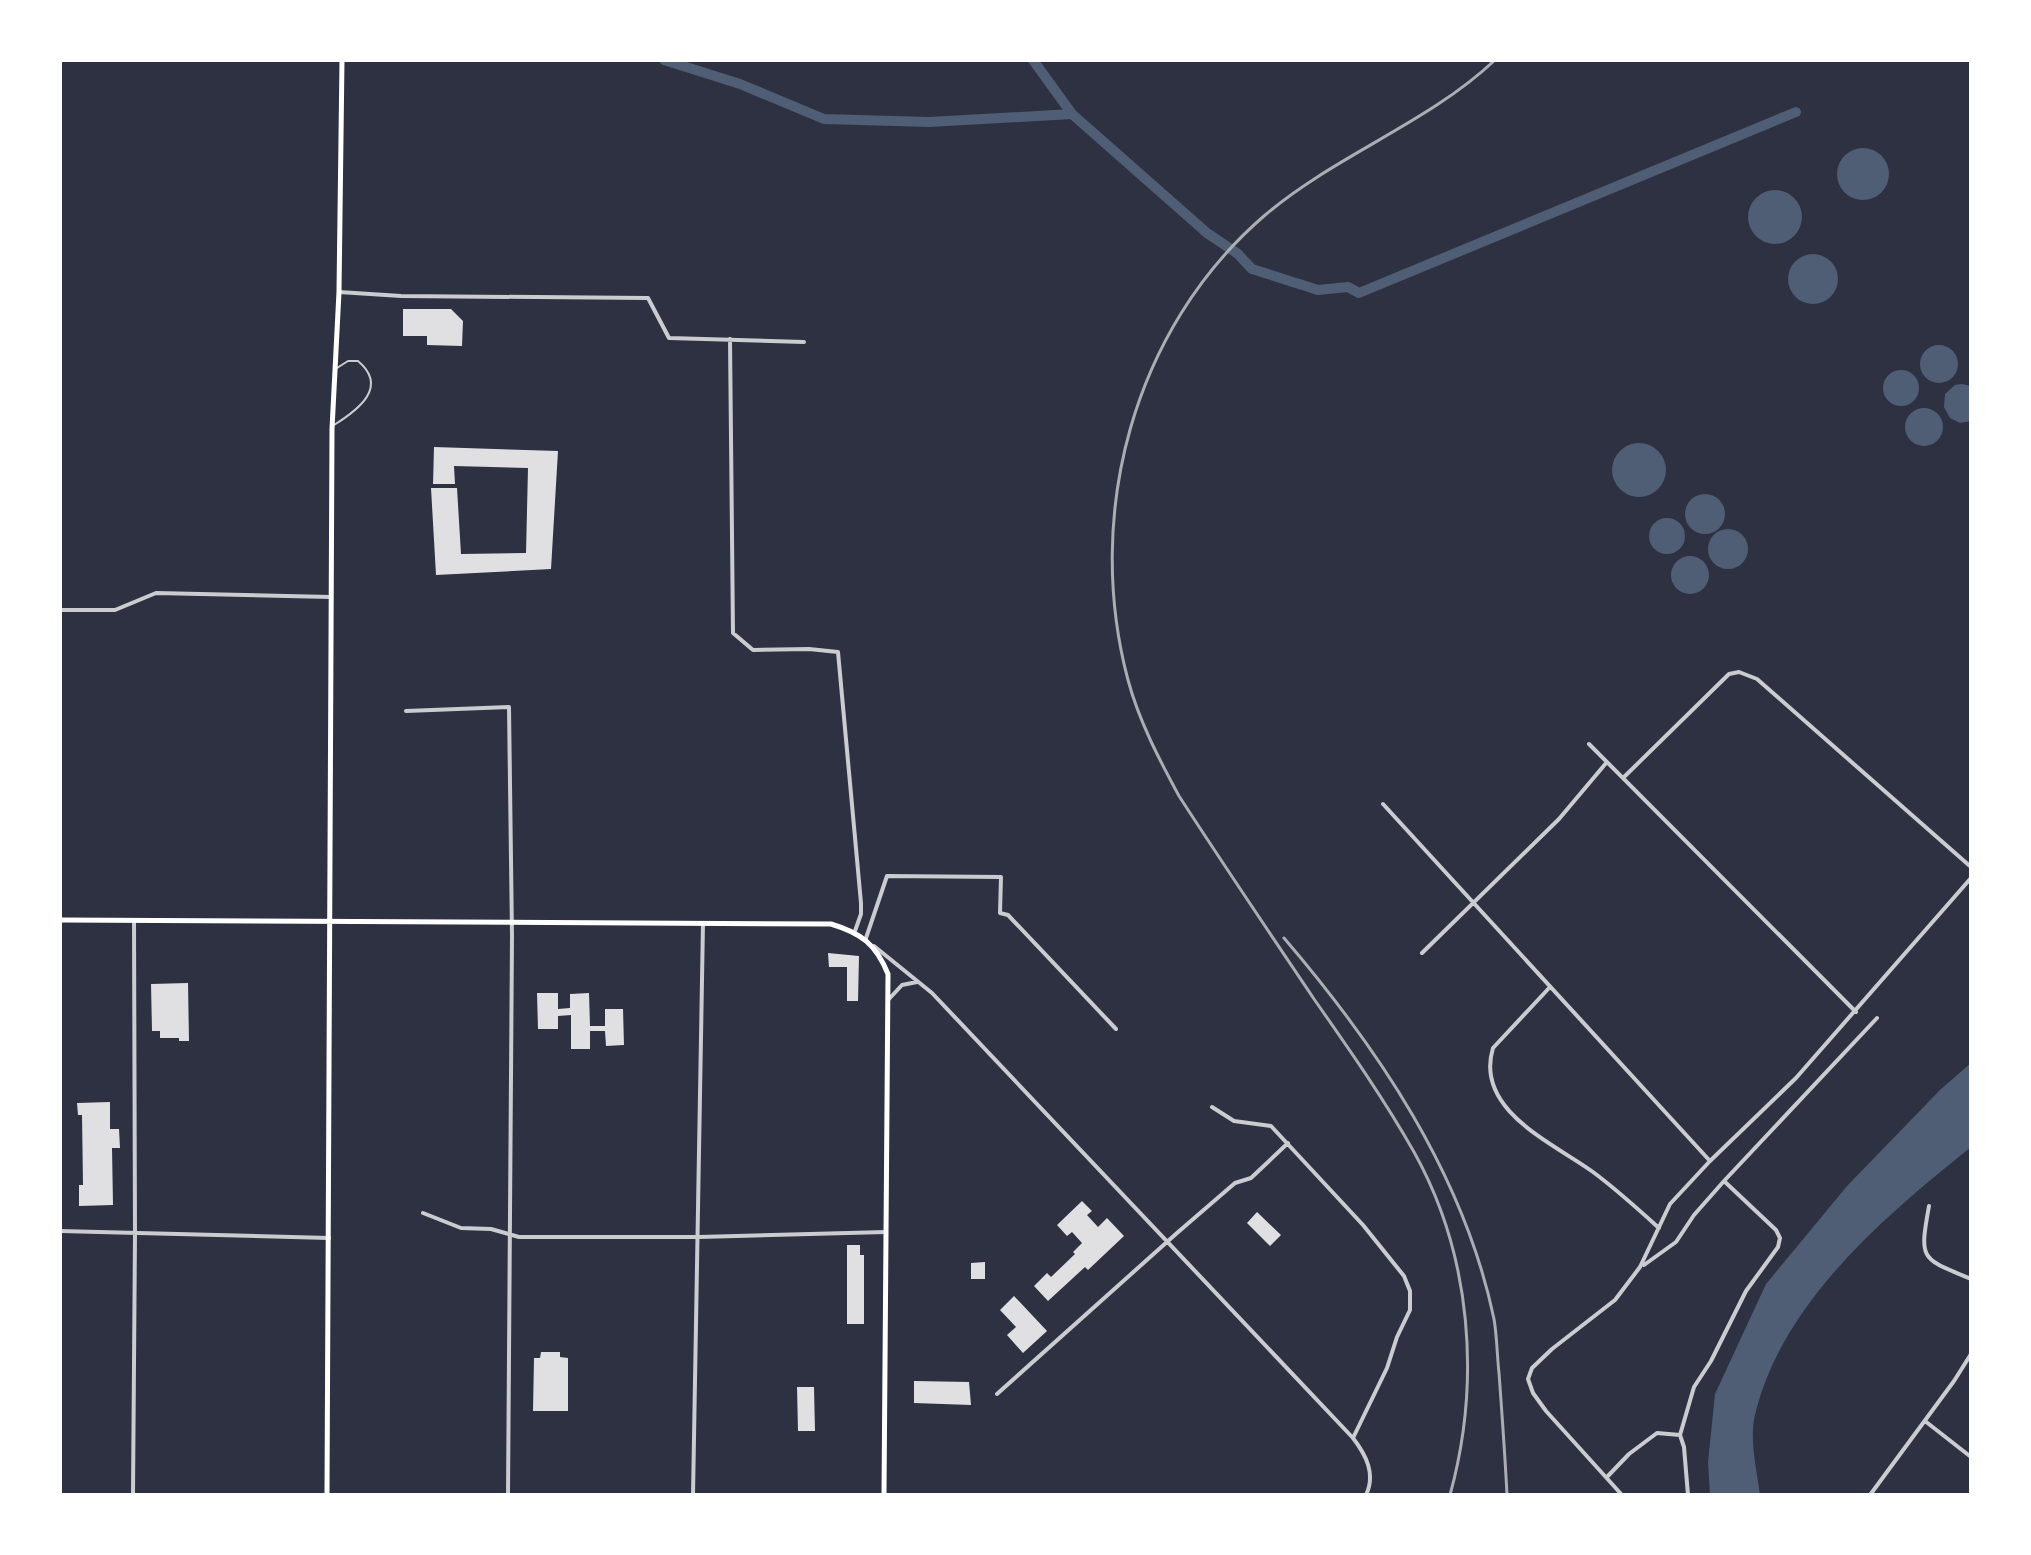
<svg xmlns="http://www.w3.org/2000/svg" width="2031" height="1555" font-family="Rubik,sans-serif">
	<style>
		.water { fill: #4f5d75 }
		.lines { fill: none; stroke-linecap: round; stroke-linejoin: round }
		.canal { stroke: #4f5d75; stroke-width: 10 }
		.building { fill: #e0e0e3 }
		.service { stroke: #caccd0; stroke-width: 2 }
		.minor { stroke: #caccd0; stroke-width: 4 }
		.secondary { stroke: #fff; stroke-width: 5 }
		.rail { stroke: #abadb3; stroke-width: 3 }
	</style>
	<rect width="100%" height="100%" fill="#2d3142"/>
	<path class="water" d="M1837 174a26 26 0 1 1 52 0a26 26 0 1 1-52 0Z
		M1748 217a27 27 0 1 1 54 0a27 27 0 1 1-54 0Z
		M1788 279a25 25 0 1 1 50 0a25 25 0 1 1-50 0Z
		M1920 364a19 19 0 1 1 38 0a19 19 0 1 1-38 0Z
		M1883 388a18 18 0 1 1 36 0a18 18 0 1 1-36 0Z
		M1962 384 1971 386V421L1960 423 1950 418 1944 407 1945 394 1955 385Z
		M1905 427a19 19 0 1 1 38 0a19 19 0 1 1-38 0Z
		M1612 470a27 27 0 1 1 54 0a27 27 0 1 1-54 0Z
		M1685 514a20 20 0 1 1 40 0a20 20 0 1 1-40 0Z
		M1649 536a18 18 0 1 1 36 0a18 18 0 1 1-36 0Z
		M1708 549a20 20 0 1 1 40 0a20 20 0 1 1-40 0Z
		M1671 575a19 19 0 1 1 38 0a19 19 0 1 1-38 0Z
		M1971 1063V1147C1885 1216 1782 1302 1755 1415 1749 1439 1757 1471 1760 1495H1710L1708 1462 1715 1394 1766 1284 1847 1186 1941 1089Z"/>
	<g class="lines">
		<path class="canal" d="M664 60 740 84 824 119 929 122 1072 114
			M1033 60 1072 114 1207 233 1238 254 1252 269 1318 290 1348 287 1359 293 1796 112"/>
	</g>
	<path class="building" d="M403 309H451L463 321 462 346 427 345V336H403Z
		M434 447 558 451 551 569 436 575 431 488H457L461 554 526 553 528 468 454 466 455 484H433Z
		M828 953 859 956 858 1001H847V967H829Z
		M188 983 189 1041H179V1038H160V1031H152L151 984Z
		M537 993H558V1009L570 1008V994L589 993 590 1026H605V1009H623L624 1045 606 1046 605 1031H590V1049H571V1015L558 1016V1029H538Z
		M110 1102V1129H119L120 1148H112L113 1205 79 1206V1185H83L82 1115H78L77 1103Z
		M1082 1201 1092 1211 1087 1215 1098 1227 1107 1218 1124 1236 1088 1270 1085 1267 1048 1301 1034 1286 1047 1273 1051 1277 1075 1254 1073 1252 1082 1243 1072 1232 1067 1236 1057 1225Z
		M1257 1212 1281 1235 1270 1246 1247 1223Z
		M847 1245H860V1255H864V1324H847Z
		M985 1262V1279H971V1263Z
		M1014 1296 1047 1331 1023 1353 1007 1335 1016 1327 1000 1310Z
		M541 1352H560V1357L568 1358V1411H533L534 1358H540Z
		M914 1381 969 1382 971 1405 914 1403Z
		M797 1387H814L815 1431H798Z"/>
	<g class="lines">
		<path class="service" d="M334 425C358 410 389 387 358 361H348L337 368"/>
		<path class="minor" d="M339 292 401 296 648 298 669 338 804 342
			M730 339 733 633 753 650 809 649 838 652 861 903V914L855 931
			M60 610H115L156 593 331 597
			M406 711 509 707 512 936 508 1495
			M1589 744 1856 1012
			M1623 778 1729 674 1739 672 1757 679 1971 867
			M1383 804 1710 1161
			M866 938 887 876 1001 877 1000 913 1008 915 1116 1029
			M874 946 932 993 1353 1438C1366 1455 1376 1474 1366 1495
			M1422 953 1559 819 1607 762
			M1550 987 1493 1048C1474 1110 1553 1143 1593 1172 1616 1189 1638 1209 1659 1228
			M889 999 902 985 917 982
			M1212 1107 1234 1121 1271 1126 1363 1225 1404 1276 1410 1291V1310L1397 1337 1387 1368 1353 1438
			M1929 1206C1919 1261 1921 1258 1971 1279
			M423 1213 461 1228 491 1229 519 1237H699L886 1232
			M60 1231 329 1238
			M1644 1265 1676 1242 1694 1215 1724 1181 1877 1018
			M997 1394 1177 1233 1235 1183 1251 1178 1288 1143
			M1925 1421 1971 1457
			M1680 1435 1684 1447 1688 1495
			M1607 1477 1629 1454 1657 1433 1680 1435 1694 1387 1711 1361 1746 1291 1778 1247 1780 1238 1776 1230 1724 1181
			M133 1495 135 1234 134 920
			M693 1495 703 923
			M1622 1495 1546 1411 1533 1393 1528 1379 1532 1368 1552 1349 1615 1300 1640 1267 1670 1204 1710 1161 1796 1078 1971 878
			M1870 1495 1954 1381 1971 1354"/>
		<path class="secondary" d="M60 920 831 924C861 933 876 944 888 974L884 1495
			M327 1495 332 429 339 292 342 60"/>
		<path class="rail" d="M1284 938C1378 1048 1464 1175 1494 1319 1497 1336 1497 1355 1499 1373 1502 1414 1505 1454 1507 1495
			M1450 1495C1481 1382 1472 1256 1414 1152 1384 1099 1349 1049 1314 999 1269 932 1223 864 1179 796 1159 759 1139 721 1128 680 1084 515 1133 329 1264 216 1335 155 1427 124 1495 60"/>
	</g>
	<rect width="2031" height="1555" fill="none" stroke="#ffffff" stroke-width="124"/>
</svg>
